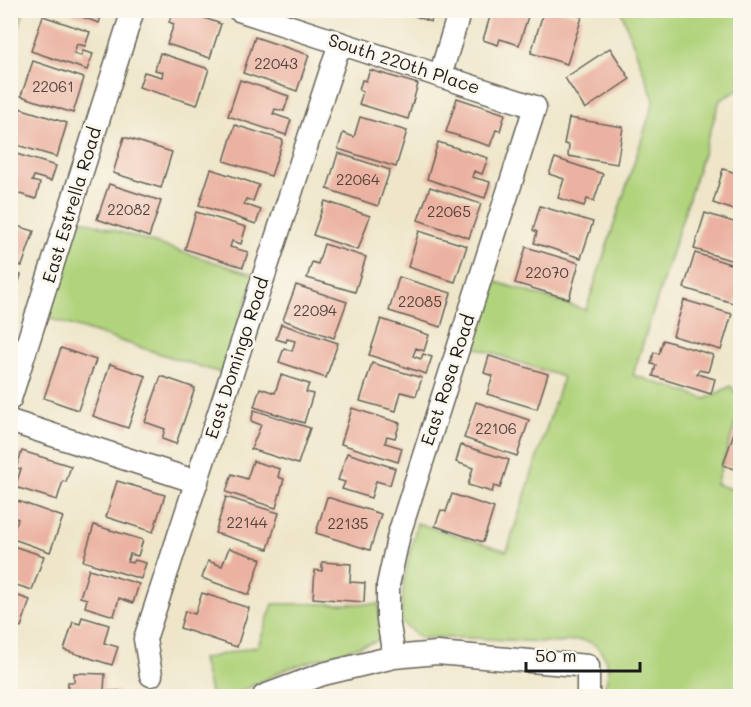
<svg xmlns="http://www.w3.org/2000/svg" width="751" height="707" font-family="Mali,sans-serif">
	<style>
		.green { fill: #b0d37c; stroke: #66784c; stroke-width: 1.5 }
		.building { fill: #ebb2a1 }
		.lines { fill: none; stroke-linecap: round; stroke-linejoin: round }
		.minor-casing { stroke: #666359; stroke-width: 25 }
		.minor { stroke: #fff; stroke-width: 22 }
		.labels { text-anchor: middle; stroke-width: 6; stroke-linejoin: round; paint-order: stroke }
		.number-label { font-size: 15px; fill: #50423d }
		.street-label { font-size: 18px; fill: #1c1c1c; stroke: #fbf7ec }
	</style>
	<rect width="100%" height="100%" fill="#fbf7ec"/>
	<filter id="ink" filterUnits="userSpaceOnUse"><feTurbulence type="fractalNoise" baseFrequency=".0167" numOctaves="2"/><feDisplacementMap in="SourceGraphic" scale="12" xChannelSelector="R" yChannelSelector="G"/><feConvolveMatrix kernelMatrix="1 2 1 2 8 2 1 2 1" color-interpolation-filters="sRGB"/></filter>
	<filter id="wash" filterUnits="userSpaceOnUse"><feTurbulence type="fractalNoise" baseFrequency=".008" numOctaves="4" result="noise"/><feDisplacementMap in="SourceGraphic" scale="24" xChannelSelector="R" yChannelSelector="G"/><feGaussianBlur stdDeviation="1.35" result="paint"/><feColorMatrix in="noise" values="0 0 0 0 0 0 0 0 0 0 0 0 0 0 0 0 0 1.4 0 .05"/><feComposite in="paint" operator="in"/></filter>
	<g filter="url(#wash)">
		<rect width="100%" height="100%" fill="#efe6ca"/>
		<path class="green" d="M11 10 24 11 11 52 10 11Z
			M724 10 740 16V89L720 100 633 375 706 399 731 386 740 400V408L716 484 740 492V696H603C603 688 607 681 608 673 609 666 606 660 603 654 593 637 576 639 560 643L472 638H420L401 622 404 579 417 523 507 551 563 377 474 347 496 282 586 310 648 120 654 100 621 11Z
			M79 219 255 275 224 374 45 317Z
			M273 604H379L380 640 286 669 232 696H211L202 659 258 646Z"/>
		<g id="blocks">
			<path class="building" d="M62 10H103L99 23Z
				M173 10H182L221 24 210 58 167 44 174 24 169 22Z
				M399 10H434L431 22Z
				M492 10H530L519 45 500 39 498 45 483 40Z
				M544 10H560L582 17 567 64 531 53Z
				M43 16 90 32 85 46 77 44 74 53 81 56 83 51 93 54 87 70 31 51Z
				M255 37 309 55 297 91 243 73Z
				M610 48 630 79 585 109 565 78Z
				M160 53 209 69 197 105 139 87 144 72 162 77 163 72 155 70Z
				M33 61 84 78 73 113 21 96Z
				M370 70 418 84 408 119 359 104 363 92 359 90 362 80 366 81Z
				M240 80 289 96 284 111 275 109 273 114 291 120 286 135 228 116Z
				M457 98 505 114 500 131 496 130 490 146 446 132Z
				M16 107 67 123 57 157 10 143V126Z
				M360 117 407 131 396 167 338 149 343 133 354 137Z
				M569 118 623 127 617 164 568 156 569 145 564 144Z
				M235 125 283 140 271 176 224 161Z
				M124 137 172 152 161 188 113 173Z
				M438 142 488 158 482 174 474 171 472 177 490 182 485 198 427 179Z
				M10 152 56 166 51 181 34 176 32 181 40 183 36 199 10 191Z
				M338 153 390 170 378 206 327 189Z
				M555 158 603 174 594 201 587 199 584 206 558 198 564 179 549 174Z
				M211 169 259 185 253 201 246 199 244 204 261 210 256 224 199 205Z
				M723 169 740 174V212L713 203Z
				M109 184 161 201 149 237 97 219Z
				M430 187 481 204 469 238 418 220Z
				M325 201 370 216 358 250 313 235Z
				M540 206 593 222 581 258 534 243 537 232 533 230Z
				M196 212 246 227 241 244 232 241 230 247 248 252 243 267 185 249Z
				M705 213 740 224 739 250H740V263L694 249Z
				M10 224 34 231 22 266 10 263Z
				M419 231 467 246 455 282 408 267Z
				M324 244 366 257 355 292 307 278 312 262 318 264Z
				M526 247 579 263 569 299 515 283Z
				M695 253 740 267V288L736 304 684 288Z
				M10 272 21 275 15 293 10 291Z
				M399 277 451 293 441 327 389 311Z
				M296 285 347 302 334 338 283 320Z
				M684 300 732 314 721 350 673 336Z
				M381 319 429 335 424 351 416 348 413 356 421 359 423 354 432 357 426 374 369 355Z
				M281 324 338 343 326 378 279 362 284 348 292 351 295 341 287 339 286 342 276 339Z
				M663 340 713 355 708 372 699 370 697 374 715 379 711 394 653 376 656 365 651 364 654 352 659 354Z
				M61 348 96 360 78 410 44 398Z
				M489 356 548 374 537 409 487 394 493 376 484 373Z
				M372 363 422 378 416 396 401 392 396 411 360 401Z
				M110 364 146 376 128 428 93 416Z
				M281 375 309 384 306 392 313 394 304 423 254 407 260 388 275 393Z
				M161 376 195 388 176 444 162 439 165 429 145 422Z
				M476 402 529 420 517 456 464 438Z
				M352 408 400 423 395 438 387 436 385 443 402 448 398 462 341 444Z
				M254 410 310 428 298 464 251 449 261 425 251 421Z
				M740 415V471L723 465Z
				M461 445 509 460 500 488 494 486 492 492 468 485 473 468 456 462Z
				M22 451 71 466 66 482 63 481 57 500 15 487 21 469 16 468Z
				M347 453 395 468 390 485 376 481 371 498 342 489 345 482 338 480Z
				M253 461 280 469 278 477 284 479 276 508 226 492 232 474 247 479Z
				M117 481 165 495 153 532 106 517Z
				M452 494 494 508 483 542 435 526 441 510 446 512Z
				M226 497 279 513 268 549 215 533Z
				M327 497 381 514 370 550 316 533Z
				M15 500 63 517 50 552 10 538V526L15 527 18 519 10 516Z
				M94 525 143 540 138 556 130 554 127 562 133 563 135 560 146 563 141 579 83 561Z
				M10 545 44 556 32 590 10 583Z
				M229 548 261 559 249 595 202 578 208 561 222 566Z
				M322 562 351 564 350 582 365 583 364 602 313 598 315 570 322 571Z
				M89 569 139 584 133 603 119 598 114 616 85 607 87 599 80 597Z
				M10 593 30 600 21 627 14 625 11 634Z
				M202 593 249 608 237 647 180 628 185 611 195 614Z
				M82 617 109 625 104 643 118 647 112 665 64 650 73 622 80 624Z
				M74 673 105 674 104 691H120V696H67L68 682H74Z"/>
		</g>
	</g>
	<g filter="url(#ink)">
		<use href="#blocks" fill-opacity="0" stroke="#666359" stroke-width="1.5"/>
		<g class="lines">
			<g class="minor-casing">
				<path id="minor" d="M239 10 535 107 399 534 388 585V619L394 657
					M440 76 460 10
					M10 399 133 10
					M10 421 197 482
					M151 675 145 639 340 43
					M264 696 323 674 394 657 437 653 588 666V696"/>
			</g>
			<use href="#minor" class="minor"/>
		</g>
	</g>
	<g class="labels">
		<g class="number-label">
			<text x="276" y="69">22043</text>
			<text x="53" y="92">22061</text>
			<text x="358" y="185">22064</text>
			<text x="129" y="215">22082</text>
			<text x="449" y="217">22065</text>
			<text x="547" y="278">22070</text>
			<text x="420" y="307">22085</text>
			<text x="315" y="316">22094</text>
			<text x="496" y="434">22106</text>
			<text x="247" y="528">22144</text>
			<text x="348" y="529">22135</text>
		</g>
		<g class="street-label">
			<text transform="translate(404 64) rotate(18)" y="6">South 220th Place</text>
			<text transform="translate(72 205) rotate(-73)" y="6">East Estrella Road</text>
			<text transform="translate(237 358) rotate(-72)" y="6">East Domingo Road</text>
			<text transform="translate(448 380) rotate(-72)" y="6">East Rosa Road</text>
		</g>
	</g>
	<rect width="751" height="707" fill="none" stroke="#fbf7ec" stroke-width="36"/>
	<path d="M526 662v9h114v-9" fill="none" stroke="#1c1c1c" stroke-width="3"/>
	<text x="535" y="662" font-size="18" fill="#1c1c1c" stroke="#fbf7ec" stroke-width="4.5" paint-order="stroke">50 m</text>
</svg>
